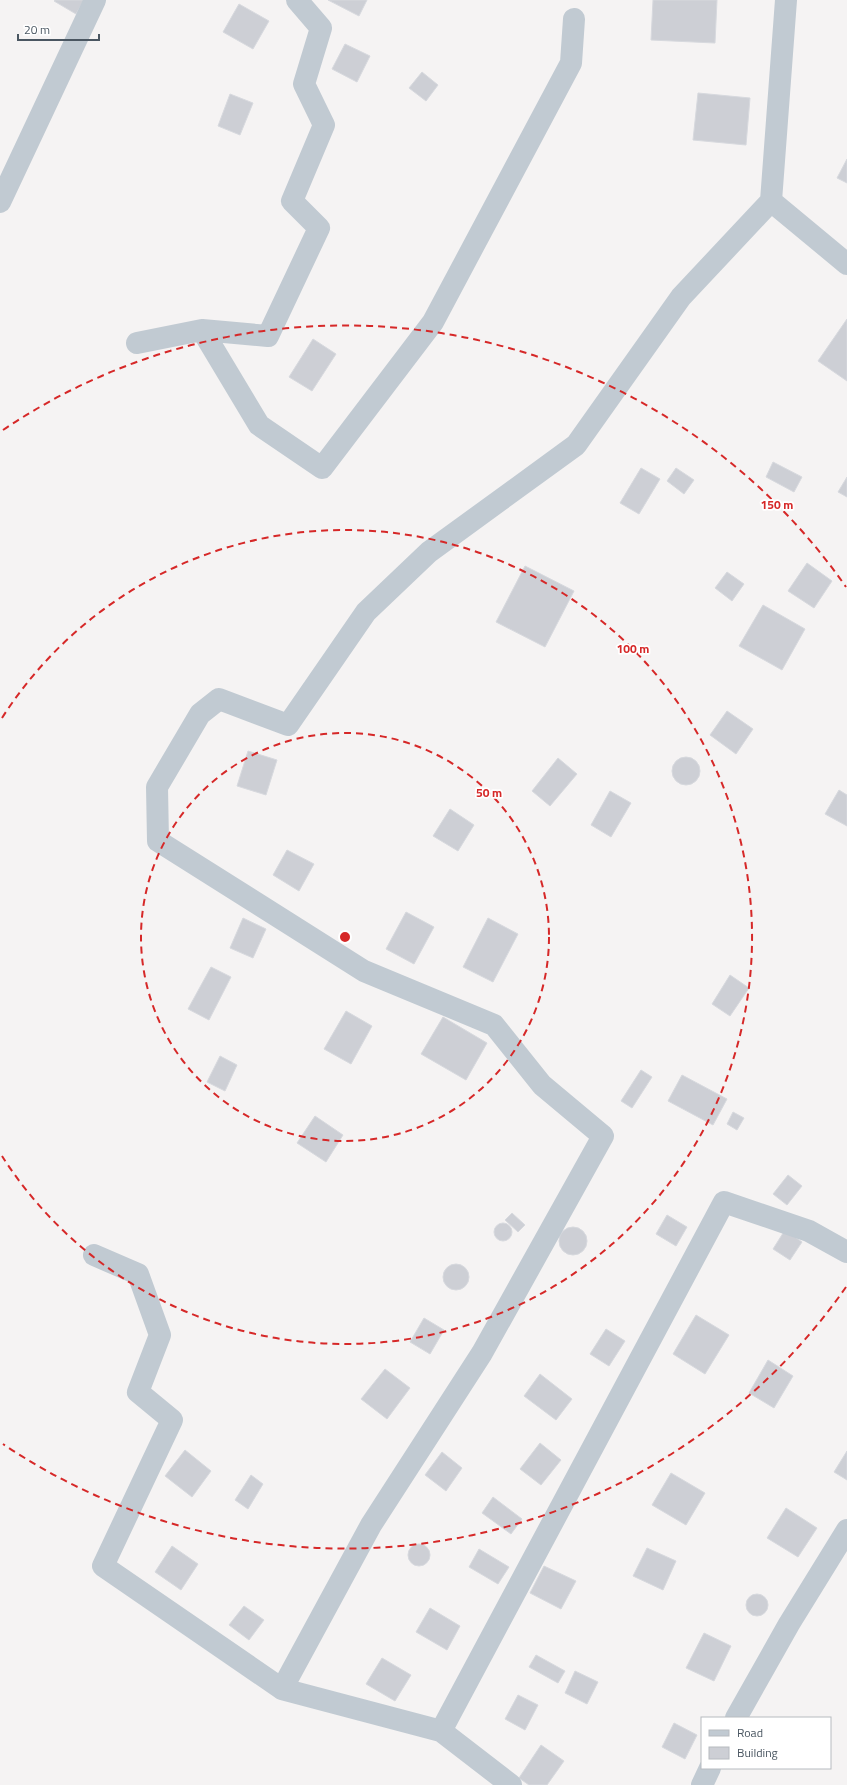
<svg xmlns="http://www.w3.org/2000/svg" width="847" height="1785" font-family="'Titillium Web',sans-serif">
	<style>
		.building { fill: #cdcfd5; stroke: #d7d9de }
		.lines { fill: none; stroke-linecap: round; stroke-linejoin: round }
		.minor { stroke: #c1cad2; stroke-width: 22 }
		.ring { fill: none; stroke: #d62828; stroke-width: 2; stroke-dasharray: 7 5 }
		.centre { fill: #d62828; stroke: #fff; stroke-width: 2 }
		.ring-label { font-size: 12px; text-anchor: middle; font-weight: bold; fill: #d62828; stroke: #fff; stroke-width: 3.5; stroke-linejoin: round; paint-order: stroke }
	</style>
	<rect width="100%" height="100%" fill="#f5f3f3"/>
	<path class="building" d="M55 0H84L76 14 54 1Z
		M328 0H367L359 16Z
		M653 0H717L715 43 651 40Z
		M239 4 269 21 253 49 223 32Z
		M345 44 370 56 357 82 332 69Z
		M422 72 438 85 426 101 409 88Z
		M698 93 750 98 746 145 693 140Z
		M230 94 253 103 240 135 218 126Z
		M847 159V183L837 178Z
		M847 319V381L818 361Z
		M313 339 336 354 312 391 289 377Z
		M773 462 802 477 794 492 766 477Z
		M641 468 660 479 639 514 620 503Z
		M676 468 694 480 684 494 667 481Z
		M847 477V497L838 492Z
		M807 563 832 581 814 608 788 591Z
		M525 566 574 591 545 647 496 622Z
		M727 572 744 584 732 601 715 588Z
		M763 605 805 629 782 670 739 646Z
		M727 711 753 729 736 754 710 735Z
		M248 751 277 760 266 795 237 786Z
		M672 771a14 14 0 1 1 28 0a14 14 0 1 1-28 0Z
		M558 758 577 774 550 806 532 791Z
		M839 790 847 795V826L825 814Z
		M610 791 631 803 611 837 591 825Z
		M450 809 474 825 458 851 433 836Z
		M287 850 314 864 299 891 273 875Z
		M406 912 434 927 414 964 386 949Z
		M243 918 266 929 253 958 230 948Z
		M488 918 518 934 493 982 463 967Z
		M211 967 231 977 209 1020 188 1009Z
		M730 975 749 988 730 1016 712 1004Z
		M346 1011 372 1026 351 1064 324 1049Z
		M443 1017 487 1043 466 1080 421 1054Z
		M220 1056 237 1065 225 1091 207 1082Z
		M641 1070 652 1077 632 1108 621 1101Z
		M682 1075 727 1099 713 1125 668 1101Z
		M733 1112 744 1118 737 1130 727 1124Z
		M315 1116 343 1135 326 1162 297 1143Z
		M788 1175 802 1186 787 1205 773 1194Z
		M512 1213 525 1225 518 1232 505 1220Z
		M667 1215 687 1227 676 1246 656 1234Z
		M494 1232a9 9 0 1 1 18 0a9 9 0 1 1-18 0Z
		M559 1241a14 14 0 1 1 28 0a14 14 0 1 1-28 0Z
		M785 1230 802 1242 790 1260 773 1249Z
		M443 1277a13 13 0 1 1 26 0a13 13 0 1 1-26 0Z
		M696 1315 729 1335 705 1374 673 1354Z
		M424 1318 444 1330 430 1354 410 1342Z
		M606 1329 625 1341 609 1366 590 1354Z
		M768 1360 793 1376 774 1408 749 1393Z
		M385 1369 410 1388 387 1419 361 1399Z
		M540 1374 572 1399 556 1420 524 1396Z
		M540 1443 561 1460 541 1485 520 1469Z
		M185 1450 211 1471 192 1497 165 1476Z
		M847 1451V1480L834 1472Z
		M442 1452 462 1468 446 1491 425 1475Z
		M671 1473 705 1493 686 1525 652 1505Z
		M251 1475 263 1484 248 1509 235 1500Z
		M493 1497 522 1519 511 1534 482 1513Z
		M786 1508 817 1528 798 1557 767 1538Z
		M408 1555a11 11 0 1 1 22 0a11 11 0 1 1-22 0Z
		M172 1546 198 1564 181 1590 155 1572Z
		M647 1548 676 1561 663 1590 633 1576Z
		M479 1549 509 1567 498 1584 469 1567Z
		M544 1566 576 1581 561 1609 530 1593Z
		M746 1605a11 11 0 1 1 22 0a11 11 0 1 1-22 0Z
		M244 1606 264 1620 249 1640 229 1625Z
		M430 1608 460 1626 447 1650 416 1632Z
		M704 1633 731 1646 714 1681 686 1668Z
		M536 1655 565 1671 558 1683 529 1667Z
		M382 1658 411 1675 395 1701 366 1684Z
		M575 1671 598 1682 587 1704 565 1693Z
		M518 1695 538 1705 525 1730 505 1719Z
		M674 1723 697 1735 685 1759 662 1747Z
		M541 1745 564 1761 547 1785H529L519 1778Z"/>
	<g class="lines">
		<path class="minor" d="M786 0 771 201 847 264
			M0 202 95 0
			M202 330 259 425 322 468 433 322 571 63 574 19
			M137 343 202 330 268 336 319 228 292 201 324 125 304 84 321 28 297 0
			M94 1255 138 1274 160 1335 138 1392 172 1420 103 1566 282 1689 441 1731 511 1785
			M282 1689 371 1525 482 1353 603 1136 542 1085 494 1025 364 971 158 841 157 787 200 714 219 699 288 725 366 612 429 552 576 445 681 297 771 201
			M736 1718 789 1624 847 1530
			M441 1731 724 1202 809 1231 847 1252
			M702 1785 710 1768"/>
	</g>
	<g class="ring">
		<circle cx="345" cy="937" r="204"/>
		<path d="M2 718A407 407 0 1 1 2 1156"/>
		<path d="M846 1287A611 611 0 0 1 3 1444M3 430A611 611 0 0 1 846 587"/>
	</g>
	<circle cx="345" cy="937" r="6" class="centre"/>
	<g class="ring-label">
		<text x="777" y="509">150 m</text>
		<text x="633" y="653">100 m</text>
		<text x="489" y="797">50 m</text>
	</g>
	<rect x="701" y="1717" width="130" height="52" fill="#ffffff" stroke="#b7bbc0"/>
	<rect x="709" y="1730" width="20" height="6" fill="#c1cad2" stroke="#b7bbc0"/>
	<text x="737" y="1737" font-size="12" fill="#4a5661">Road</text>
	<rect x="709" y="1747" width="20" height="12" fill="#cdcfd5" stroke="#b7bbc0"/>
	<text x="737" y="1757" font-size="12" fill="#4a5661">Building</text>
	<path d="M18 34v6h81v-6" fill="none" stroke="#4a5661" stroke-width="2"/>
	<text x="24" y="34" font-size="12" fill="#4a5661" stroke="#ffffff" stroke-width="3" paint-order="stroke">20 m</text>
</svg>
